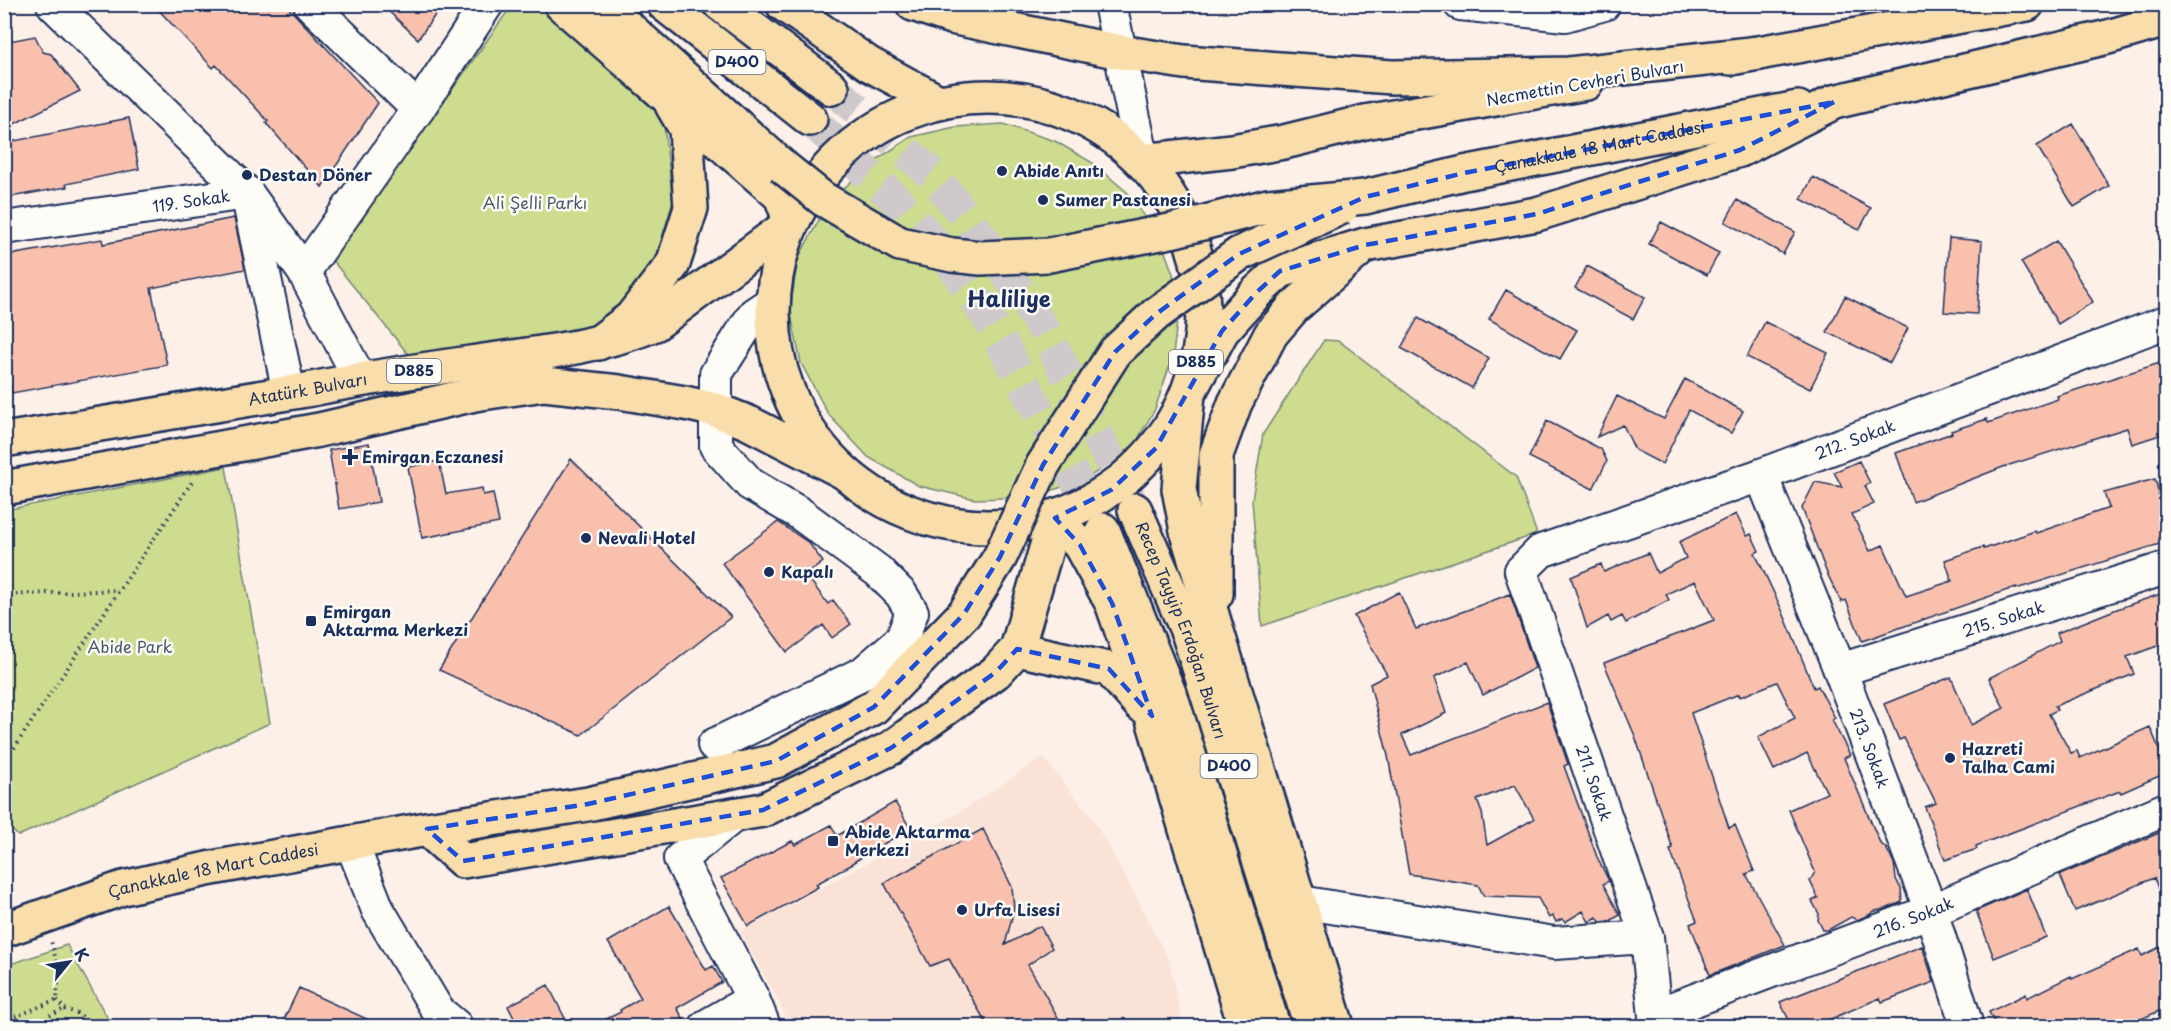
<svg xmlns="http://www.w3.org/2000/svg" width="2171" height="1031" font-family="'Playpen Sans',sans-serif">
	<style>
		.built { fill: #fbe2d6 }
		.green { fill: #cddc8f; stroke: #748676; stroke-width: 1.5 }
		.building { fill: #f9c1ad; stroke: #1b2f5e; stroke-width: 1.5; fill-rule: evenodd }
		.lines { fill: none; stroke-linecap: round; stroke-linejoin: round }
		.highway-tunnel { stroke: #cfc9cc; stroke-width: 33; stroke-dasharray: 33 16; stroke-linecap: butt }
		.minor-casing { stroke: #1b2f5e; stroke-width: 36 }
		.major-casing { stroke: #1b2f5e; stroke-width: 38 }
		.highway-casing { stroke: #1b2f5e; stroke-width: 38 }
		.path { stroke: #1b2f5e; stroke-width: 4; stroke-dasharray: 1.5 4.5; stroke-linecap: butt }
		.minor { stroke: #fdfcf7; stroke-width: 32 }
		.major { stroke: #f9deab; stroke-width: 33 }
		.highway { stroke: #f9deab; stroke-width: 33 }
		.highway-bridge-casing { stroke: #1b2f5e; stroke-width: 38; stroke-linecap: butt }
		.highway-bridge { stroke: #f9deab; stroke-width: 33 }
		.marked { fill: none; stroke: #1d4ed8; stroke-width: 4.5; stroke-dasharray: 12 8; stroke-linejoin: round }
		.poi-dot { fill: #1b2f5e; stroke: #fdfcf7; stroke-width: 2 }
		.labels { text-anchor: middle; stroke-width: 5; stroke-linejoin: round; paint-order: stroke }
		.shield { fill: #fdfcf7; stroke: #5f6c8c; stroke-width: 1.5 }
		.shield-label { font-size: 15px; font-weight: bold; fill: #1b2f5e }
		.street-label { font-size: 16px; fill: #1b2f5e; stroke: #fdfcf7 }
		.poi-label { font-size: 16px; font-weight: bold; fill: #1b2f5e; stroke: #fdfcf7; text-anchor: start }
		.park-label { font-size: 16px; fill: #485a6a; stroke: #fdfcf7 }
		.district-label { font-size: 22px; font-weight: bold; fill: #1b2f5e; stroke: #fdfcf7 }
	</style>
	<rect width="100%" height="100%" fill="#fcf0e8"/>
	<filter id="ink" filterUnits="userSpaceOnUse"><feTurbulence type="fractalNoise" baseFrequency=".0167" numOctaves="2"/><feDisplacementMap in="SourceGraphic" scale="12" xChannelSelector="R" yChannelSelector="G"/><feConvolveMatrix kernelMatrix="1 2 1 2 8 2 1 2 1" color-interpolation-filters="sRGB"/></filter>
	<g filter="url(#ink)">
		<path class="built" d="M1043 757 1093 819 1132 889 1170 963 1183 1026H788L779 1001 740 932 954 816Z"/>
		<path class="green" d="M512 5H537L663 118 673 201 656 258 632 301 600 326 466 352 408 354 332 260Z
			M1003 124 1055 141 1093 163 1128 193 1161 241 1180 293 1173 356 1155 409 1135 444 1088 478 1033 497 975 499 919 486 868 457 828 414 801 363 790 311 798 259 827 205 867 166 911 137 955 127Z
			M1324 340 1339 341 1516 477 1537 534 1262 626 1252 500 1263 434Z
			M226 467 270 723 18 836 4 822 5 510Z
			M67 945 112 1026H5V966Z"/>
		<path class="building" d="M153 4H285L378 103 322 187 266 123 268 121 216 65 213 68Z
			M381 4H443L418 39Z
			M35 36 43 52 51 54 80 91 4 129V42Z
			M129 118 139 169 66 184 67 187 4 198V143Z
			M2073 124 2109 186 2074 207 2037 146Z
			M1813 177 1871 208 1859 230 1801 199Z
			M1737 200 1795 232 1783 254 1725 222Z
			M234 218 245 269 151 288 167 365 12 393 4 353V256L102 239 103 244Z
			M1661 222 1719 253 1707 275 1649 244Z
			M1949 238 1982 241 1977 314 1944 312Z
			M2056 241 2093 302 2058 324 2021 262Z
			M1587 266 1645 297 1633 319 1575 288Z
			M1506 290 1577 330 1560 359 1489 319Z
			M1845 296 1908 328 1890 363 1827 332Z
			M1418 318 1489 358 1472 388 1401 348Z
			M1765 322 1828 353 1810 389 1747 357Z
			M2166 361V433L2132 444 2127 428 2003 467 1913 502 1896 453 1952 433 1951 431 1987 419 1988 423 2058 399 2057 396Z
			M1685 379 1743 411 1731 433 1689 410 1662 464 1635 450 1623 425 1597 437 1617 396 1664 419Z
			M1547 421 1601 449 1607 461 1593 489 1529 457Z
			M369 443 379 502 339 509 329 450Z
			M571 459 731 617 581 735 439 670Z
			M439 461 446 494 482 488 483 495 493 493 499 523 422 538 408 467Z
			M1859 461 1870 483 1865 486 1874 504 1852 514 1870 551 1883 545 1906 596 1952 581 1945 560 1983 547 1984 549 2035 531 2036 533 2109 508 2104 493 2155 479 2166 519V542L2016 589V587L1862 641 1846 600 1841 602 1826 571 1802 508 1815 482 1842 487 1834 472Z
			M1736 514 1747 536 1751 534 1759 551 1755 553 1782 610 1814 688 1818 686 1835 718 1832 720 1850 755 1844 758 1880 843 1886 848 1894 863 1896 879 1901 889 1902 902 1888 908 1872 912 1871 914 1857 920 1851 917 1828 930H1823L1818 920 1819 914 1812 901 1818 898 1810 881 1815 872 1789 810 1827 793 1807 753 1774 770 1758 737 1795 718 1777 682 1740 697 1739 694 1691 713 1729 828 1735 825 1754 871 1746 874 1785 945 1710 975 1690 924 1697 921 1670 850 1673 849 1635 736 1604 663 1714 620 1695 581 1666 594 1669 600 1626 623 1622 616 1611 622 1608 616 1587 628 1571 577 1601 564 1604 572 1648 553 1657 573 1686 558 1679 542Z
			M778 522 809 543 823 562 806 575 828 604 833 600 851 624 832 638 823 625 787 652 722 563Z
			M1399 592 1416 629 1510 594 1535 668 1483 695 1468 662 1434 678 1446 713 1402 735 1411 755 1547 702 1568 764 1564 766 1597 857 1609 881 1603 884 1620 915 1610 921 1600 922 1597 917 1589 922 1583 911 1565 922 1562 919 1556 922 1553 916 1549 918 1538 898 1484 896 1478 885 1409 874 1388 756 1370 684 1387 675 1354 616ZM1515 785 1534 819 1487 845 1482 813 1477 800Z
			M2166 592V643L2127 657 2134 674 2055 706 2057 710 2049 714 2071 753 2077 751 2080 758 2150 727 2166 766V773L2121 793 2120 791 1976 846 1977 849 1945 860 1925 807 1936 803 1904 738 1899 740 1884 704 1951 677 1971 725 2004 708 1989 678 2060 641 2057 633 2117 609Z
			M895 802 910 828 852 863 853 864 816 884 818 887 748 926 721 878 792 841 795 845 831 825 837 836Z
			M983 829 1012 887 1014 909 1005 945 1040 926 1052 948 1028 965 1063 1026H988L949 959 930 966 884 883Z
			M2166 830V908L2154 878 2075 911 2060 875Z
			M2027 889 2046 937 1994 958 1976 911Z
			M669 906 706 970 713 966 722 982 677 1008 684 1020 673 1026H592L621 1012 620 1010 641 998 608 942Z
			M2166 944V1008L2125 1026H1996L1989 1012 2026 994 2027 998 2071 976 2072 979 2139 949 2142 956Z
			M1922 946 1934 982 1882 1002 1880 998 1814 1026H1792L1780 1002Z
			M548 985 569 1026H518L508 1006Z
			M299 988 382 1026H281Z"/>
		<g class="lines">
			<path class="highway-tunnel" d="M832 88 933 175 992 251 1043 328 1135 510
				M810 119 898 202 950 261 989 320 1103 530"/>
			<g class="minor-casing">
				<g id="minor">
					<path d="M53 4 247 193 304 272 360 379"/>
					<path d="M310 4 418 109"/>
					<path d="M1110 4 1143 161"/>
					<path d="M1460 4 1565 15 1604 4"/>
					<path id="s1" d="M4 228 247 193 289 393"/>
					<path d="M304 272 418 109 487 4"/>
					<path id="s2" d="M1761 475 1840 670 1931 911 1967 1026"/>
					<path id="s3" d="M1840 670 2166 568"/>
					<path d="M714 745 863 673 902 639 912 612 901 594 878 571 799 513 750 484 716 446V374L754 314 772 302"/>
					<path d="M736 814 680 859 753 999 764 1026"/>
					<path d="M351 842 378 910 438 1011 456 1026"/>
					<path d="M1300 902 1554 943 1647 937"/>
					<path id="s4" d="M1655 1015 1931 911 2166 809"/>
					<path d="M706 1026 753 999"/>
					<path id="s5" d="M1656 1026 1647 937 1521 571 1541 551 1761 475 2166 322"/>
				</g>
			</g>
			<g class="major-casing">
				<g id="major">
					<path d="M1731 58 2027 4"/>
					<path d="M1834 102 2108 37 2166 20"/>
					<path d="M1143 161 1232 151 1284 142 1365 122 1586 83"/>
					<path id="s6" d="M4 440 312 389C374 376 436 368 498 359 551 352 605 345 655 324L791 223"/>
					<path d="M4 488 319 430 475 394 544 384 619 392 685 403 716 410 749 423 842 471"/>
					<path id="s7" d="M4 930 123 888 207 869 427 829 463 861 763 810 891 748 996 672 1017 649 1055 518"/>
				</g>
			</g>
			<g class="highway-casing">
				<g id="highway">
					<path d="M561 4 781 196 791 223"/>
					<path d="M602 4 782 166"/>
					<path d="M664 4 810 119"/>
					<path d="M720 4 832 88"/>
					<path d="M783 4 869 64 937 101"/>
					<path d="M913 4 951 17 1120 52 1184 62 1392 77 1569 74 1760 53"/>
					<circle cx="988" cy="312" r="215"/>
					<path id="s8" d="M1365 197 1464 173 1798 108"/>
					<path d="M598 343 631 318 673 264 691 208 686 129 672 105"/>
					<path id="s9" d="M1135 510 1189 635 1311 1026"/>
					<path d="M1055 518 1080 545 1112 603 1152 716 1245 1026"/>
					<path d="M1103 530 1173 703 1273 1026"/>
					<path d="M1216 594V455L1235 403 1271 334 1294 307 1358 251"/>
					<path d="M1017 649 1109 669 1141 705"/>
					<path d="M427 829 588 804 776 761 874 707 964 614"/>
					<path d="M1337 1026 1188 536 1179 489 1188 394 1222 331 1257 292 1280 271 1365 245 1537 214 1740 150 1834 102"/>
				</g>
			</g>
			<path class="path" d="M4 595 118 590
				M4 763 192 482
				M57 1000 64 1009 80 1014 89 1026
				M4 1021 57 1000 59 971 51 941
				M44 1026 49 1016 64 1009"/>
			<use href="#minor" class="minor"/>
			<use href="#major" class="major"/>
			<use href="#highway" class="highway"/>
			<g class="highway-bridge-casing">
				<path id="highway-bridge" d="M782 166 823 199 900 244 952 255 981 258 1049 255 1175 230 1268 206 1365 197
					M964 614 1000 557 1043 465 1115 352 1156 314 1239 254 1342 207"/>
			</g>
			<use href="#highway-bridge" class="highway-bridge"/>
		</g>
	</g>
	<path class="marked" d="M1834 102 1740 150 1537 214 1365 245 1280 271 1257 292 1222 331 1156 448 1111 490 1055 518 1080 545 1112 603 1152 716 1109 669 1017 649 996 672 891 748 763 810 463 861 427 829 588 804 776 761 874 707 964 614 1000 557 1043 465 1115 352 1156 314 1239 254 1365 197 1464 173Z"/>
	<g class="poi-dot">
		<circle cx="1002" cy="171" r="6"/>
		<circle cx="247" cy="175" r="6"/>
		<circle cx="1043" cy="200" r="6"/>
		<path d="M347 448h6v6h6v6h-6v6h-6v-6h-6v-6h6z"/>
		<circle cx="586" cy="538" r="6"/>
		<circle cx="769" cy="572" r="6"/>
		<rect x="305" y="615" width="12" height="12" rx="3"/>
		<circle cx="1950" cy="758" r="6"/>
		<rect x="827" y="835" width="12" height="12" rx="3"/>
		<circle cx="962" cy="910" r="6"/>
	</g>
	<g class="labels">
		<g class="shield">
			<rect x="708.5" y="50" width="57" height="24" rx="4.5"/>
			<rect x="1169" y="350" width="54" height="24" rx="4.5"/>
			<rect x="387" y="359" width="54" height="24" rx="4.5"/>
			<rect x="1200.5" y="754" width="57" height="24" rx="4.5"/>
		</g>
		<g class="shield-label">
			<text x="737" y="67">D400</text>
			<text x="1196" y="367">D885</text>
			<text x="414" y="376">D885</text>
			<text x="1229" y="771">D400</text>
		</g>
		<g class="street-label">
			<text transform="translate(1585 83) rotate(-10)" y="6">Necmettin Cevheri Bulvarı</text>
			<text dy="6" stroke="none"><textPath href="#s8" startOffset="240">Çanakkale 18 Mart Caddesi</textPath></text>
			<text dy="6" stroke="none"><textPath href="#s1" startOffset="189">119. Sokak</textPath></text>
			<text dy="6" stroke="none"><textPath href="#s6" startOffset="308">Atatürk Bulvarı</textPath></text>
			<text dy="6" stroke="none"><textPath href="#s5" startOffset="838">212. Sokak</textPath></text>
			<text dy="6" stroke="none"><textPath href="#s3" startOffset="171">215. Sokak</textPath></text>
			<text dy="6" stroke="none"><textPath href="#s9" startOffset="129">Recep Tayyip Erdoğan Bulvarı</textPath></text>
			<text dy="6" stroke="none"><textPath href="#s2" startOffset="294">213. Sokak</textPath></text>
			<text transform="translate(1594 783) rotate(71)" y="6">211. Sokak</text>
			<text dy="6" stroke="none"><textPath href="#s7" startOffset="218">Çanakkale 18 Mart Caddesi</textPath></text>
			<text dy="6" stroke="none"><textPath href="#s4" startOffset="276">216. Sokak</textPath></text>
		</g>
		<g class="poi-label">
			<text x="1014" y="177">Abide Anıtı</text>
			<text x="259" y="181">Destan Döner</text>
			<text x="1055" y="206">Sumer Pastanesi</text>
			<text x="362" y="463">Emirgan Eczanesi</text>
			<text x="598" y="544">Nevali Hotel</text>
			<text x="781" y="578">Kapalı</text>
			<text x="323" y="618">Emirgan<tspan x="323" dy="18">Aktarma Merkezi</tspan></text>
			<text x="1962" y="755">Hazreti<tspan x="1962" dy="18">Talha Cami</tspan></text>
			<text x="845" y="838">Abide Aktarma<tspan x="845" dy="18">Merkezi</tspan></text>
			<text x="974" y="916">Urfa Lisesi</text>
		</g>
		<g class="park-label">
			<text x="535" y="209">Ali Şelli Parkı</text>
			<text x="130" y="653">Abide Park</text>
		</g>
		<g class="district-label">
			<text x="1009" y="307">Haliliye</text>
		</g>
	</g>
	<rect width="2171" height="1031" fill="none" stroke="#fdfcf7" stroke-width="24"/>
	<rect x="12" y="12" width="2147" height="1007" fill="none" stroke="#1b2f5e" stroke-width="2" filter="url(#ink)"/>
	<g transform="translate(69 962) rotate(60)" stroke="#fdfcf7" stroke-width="4.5" paint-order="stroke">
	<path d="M0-4.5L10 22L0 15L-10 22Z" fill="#1b2f5e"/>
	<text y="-9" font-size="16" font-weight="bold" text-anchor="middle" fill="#1b2f5e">K</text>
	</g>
</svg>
